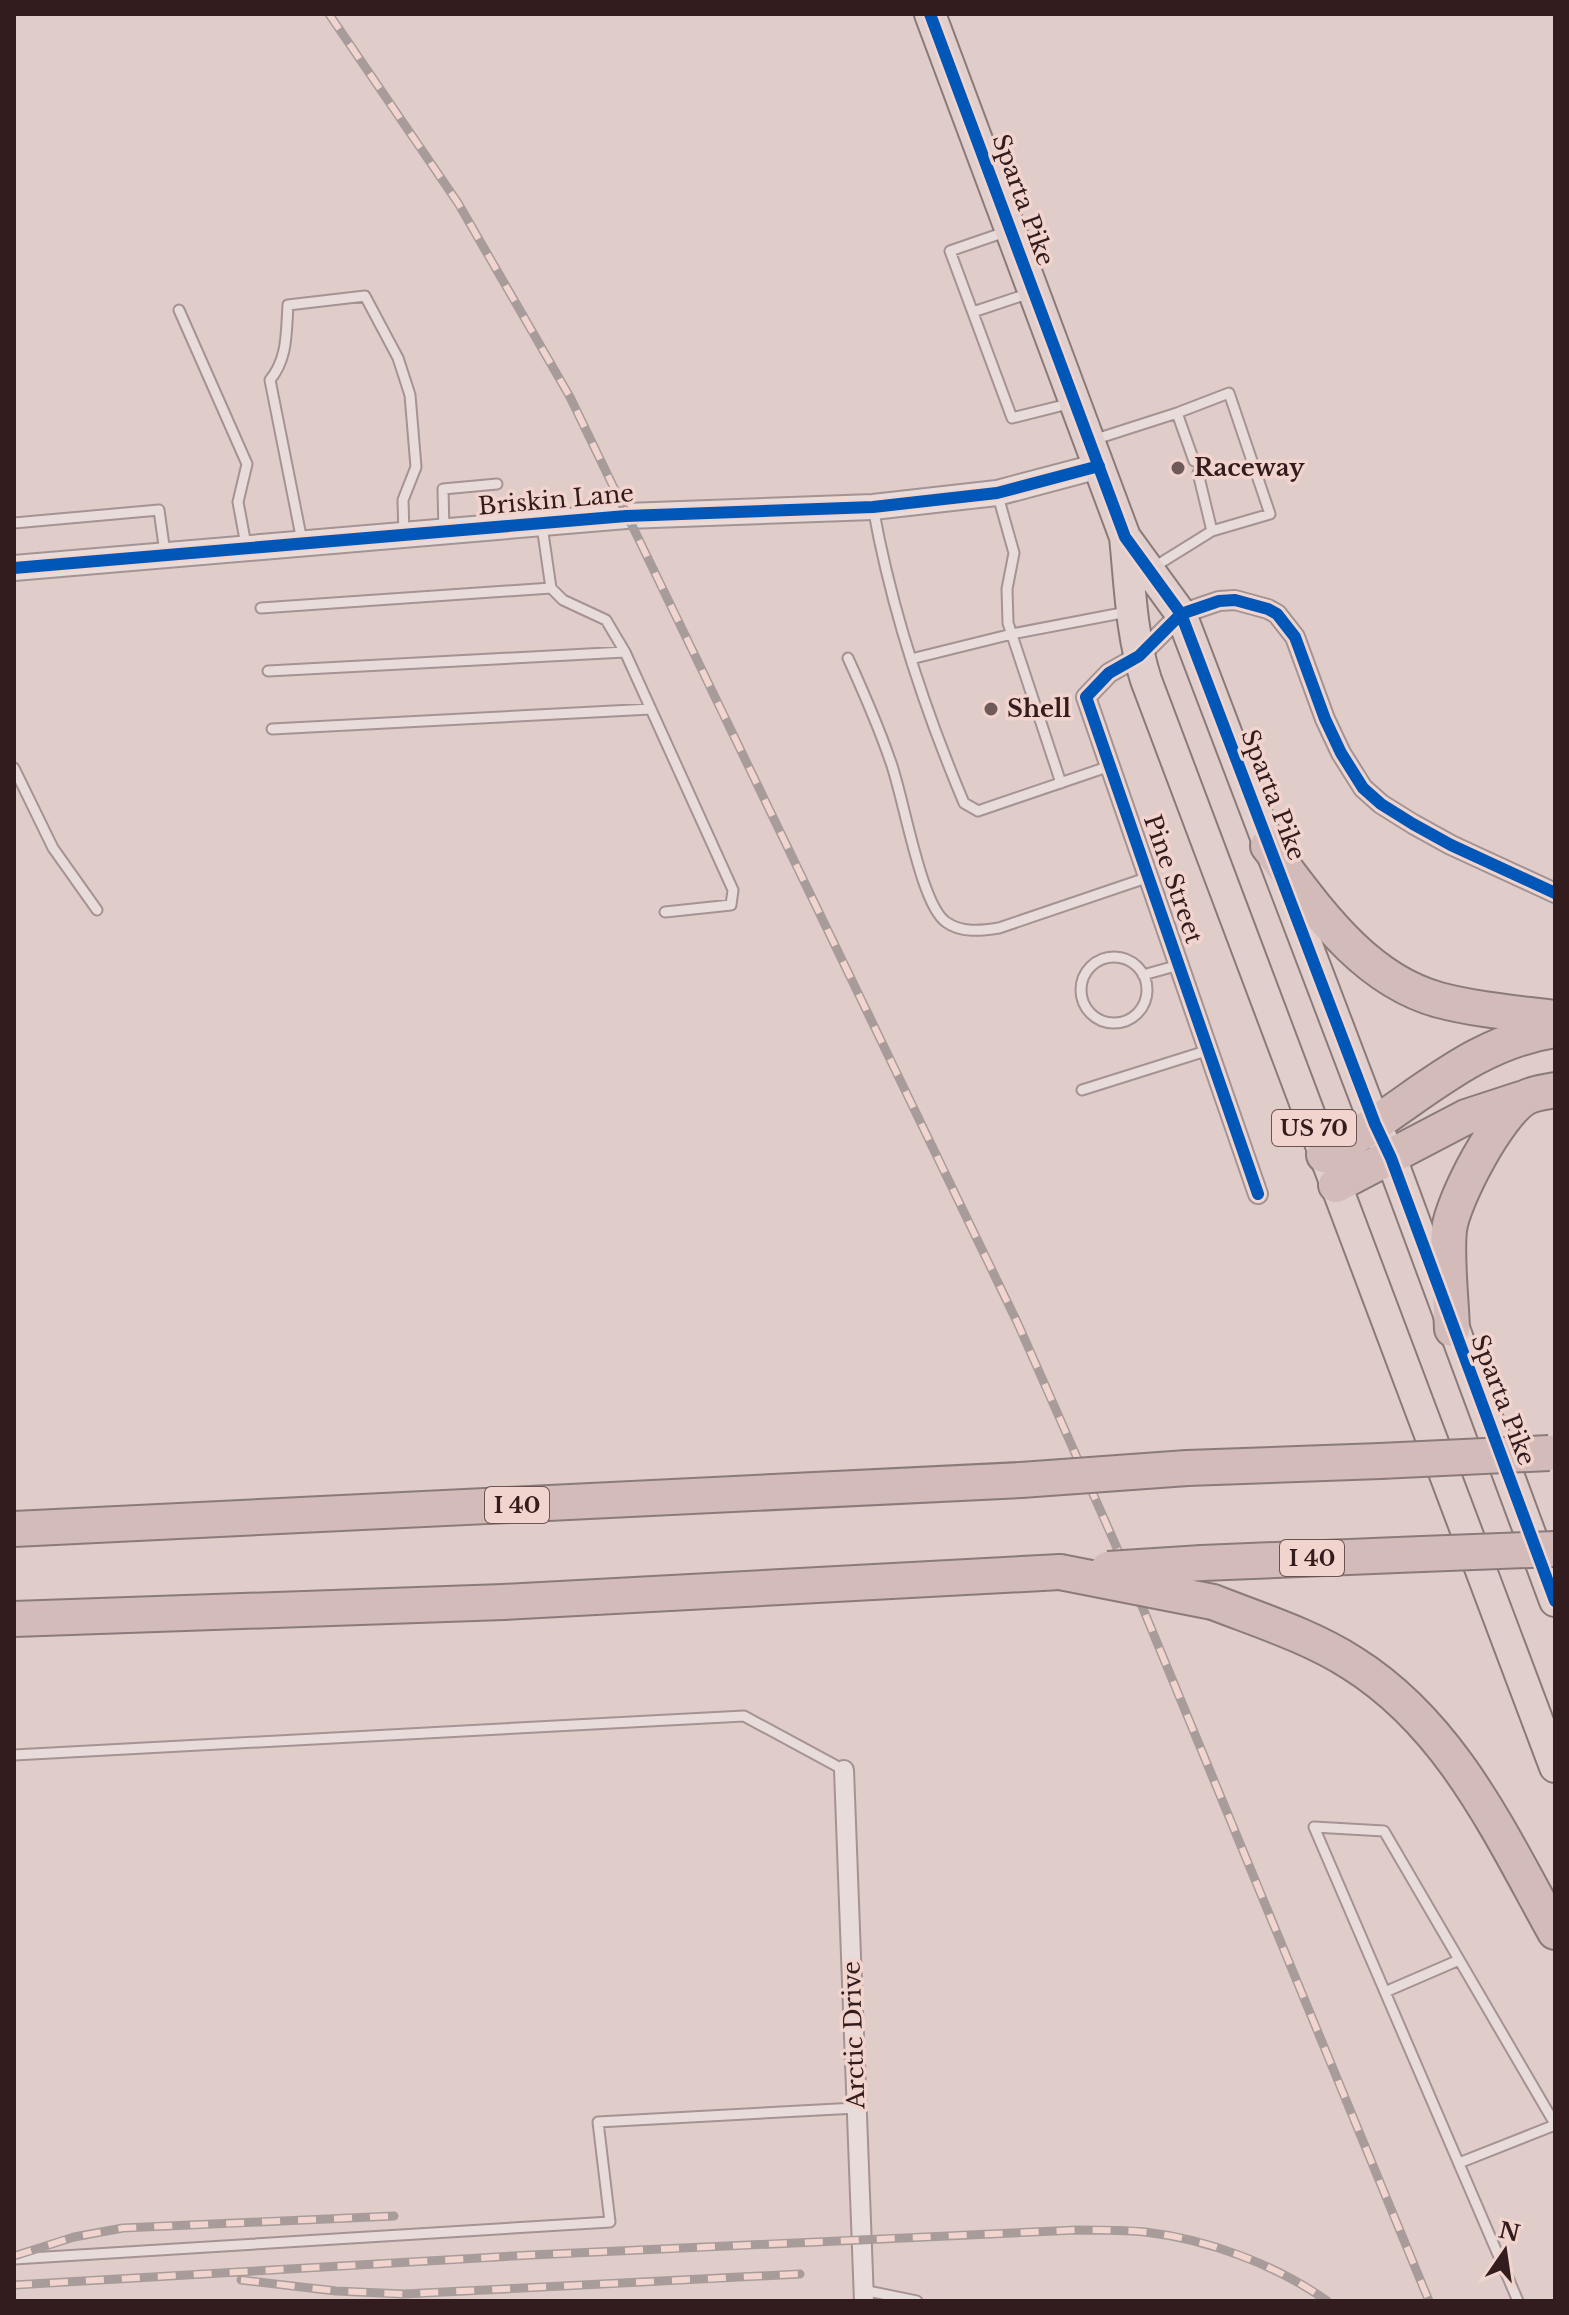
<svg xmlns="http://www.w3.org/2000/svg" width="1569" height="2315" font-family="'Libre Baskerville',serif">
	<style>
		.lines { fill: none; stroke-linecap: round; stroke-linejoin: round }
		.service-casing { stroke: #a59393; stroke-width: 13 }
		.minor-casing { stroke: #a59393; stroke-width: 22 }
		.tertiary-casing { stroke: #a59393; stroke-width: 28 }
		.primary-casing { stroke: #8a7b7a; stroke-width: 34 }
		.motorway-casing { stroke: #8a7b7a; stroke-width: 38 }
		.service { stroke: #e8dcda; stroke-width: 9 }
		.minor { stroke: #e8dcda; stroke-width: 18 }
		.tertiary { stroke: #e8dcda; stroke-width: 24 }
		.primary { stroke: #e0cfcc; stroke-width: 30 }
		.motorway { stroke: #d3bbba; stroke-width: 34 }
		.rail-casing { stroke: #a89c9b; stroke-width: 9 }
		.rail { stroke: #f2d4ce; stroke-width: 6; stroke-dasharray: 18; stroke-linecap: butt }
		.motorway-bridge-casing { stroke: #8a7b7a; stroke-width: 38; stroke-linecap: butt }
		.motorway-bridge { stroke: #d3bbba; stroke-width: 34 }
		.cycleway-casing { stroke: #f2d4ce; stroke-width: 17 }
		.cycleway { stroke: #0057b8; stroke-width: 12 }
		.poi-dot { fill: #6f5a59; stroke: #f2d4ce; stroke-width: 3 }
		.labels { text-anchor: middle; stroke-width: 7; stroke-linejoin: round; paint-order: stroke }
		.shield { fill: #f2d4ce; stroke: #6c5352; stroke-width: 2 }
		.shield-label { font-size: 22px; font-weight: bold; fill: #321c1d }
		.street-label { font-size: 24px; fill: #321c1d; stroke: #f2d4ce }
		.poi-label { font-size: 24px; font-weight: bold; fill: #321c1d; stroke: #f2d4ce; text-anchor: start }
	</style>
	<rect width="100%" height="100%" fill="#e0ccc9"/>
	<g class="lines">
		<g class="service-casing">
			<path id="service" d="M1008 231 950 251 1012 418 1072 403
				M179 310 247 464 238 502 246 545
				M973 312 1030 293
				M1177 413 1229 393 1270 514 1212 531
				M1093 440 1177 413 1194 461
				M998 496 1014 553 1007 589 1008 623 1061 783
				M873 507C891 608 924 708 964 803L978 811 1110 766
				M14 523 159 510 165 553
				M542 526 551 588 563 600 606 620 625 652 733 890 731 905 665 912
				M444 531 443 489 497 484
				M302 541 270 380C288 358 286 333 288 305L365 296 398 358 410 395 416 467 403 500 404 535
				M1154 567 1212 531 1198 473
				M261 608 551 588
				M848 658C863 691 878 725 890 760 903 793 920 904 946 922 961 933 981 931 999 928L1149 877
				M911 659 1012 634 1127 612
				M268 671 625 652
				M272 729 651 709
				M14 768 53 848 97 910
				M1081 990a33 33 0 1 1 66 0a33 33 0 1 1-66 0Z
				M1143 975 1179 965
				M1082 1090 1209 1050
				M14 1755 744 1716 844 1770
				M1385 1992 1459 1960
				M1459 2163 1555 2125
				M14 2259 610 2222 598 2122 856 2108
				M863 2290 917 2301
				M1518 2301 1314 1827 1384 1831 1555 2124"/>
		</g>
		<g class="minor-casing">
			<path id="minor" d="M1258 1194 1086 697 1109 673 1139 656 1181 614 1219 601 1235 600 1268 609 1277 614 1295 637 1325 719 1341 753 1363 788 1381 804 1413 824 1451 845 1555 893
				M844 1770 864 2301"/>
		</g>
		<g class="tertiary-casing">
			<path id="tertiary" d="M14 568 626 516 873 507 997 493 1099 466"/>
		</g>
		<g class="primary-casing">
			<path id="primary" d="M930 14 1125 537C1130 585 1131 634 1146 680L1555 1767
				M1125 537 1181 614 1375 1124 1391 1158 1555 1601"/>
		</g>
		<g class="motorway-casing">
			<path id="motorway" d="M1268 846C1314 906 1362 979 1439 1000 1477 1010 1516 1013 1555 1018
				M1324 1155C1341 1145 1359 1135 1376 1123 1434 1084 1483 1041 1555 1030
				M1336 1185 1466 1117 1521 1099
				M1452 1329C1451 1299 1446 1258 1449 1230 1453 1199 1498 1114 1525 1098 1533 1093 1546 1092 1555 1090
				M1187 1468 1380 1461
				M14 1529 1021 1480
				M1202 1563 1422 1554
				M1213 1602C1259 1620 1310 1636 1352 1663 1451 1725 1500 1833 1555 1932
				M14 1619 503 1602 1060 1572"/>
		</g>
		<use href="#service" class="service"/>
		<use href="#minor" class="minor"/>
		<use href="#tertiary" class="tertiary"/>
		<use href="#primary" class="primary"/>
		<use href="#motorway" class="motorway"/>
		<g class="rail-casing">
			<path id="rail" d="M329 14 458 203 570 397 1018 1324 1132 1582 1429 2301
				M14 2256 74 2237 123 2228 394 2216
				M241 2280 336 2291 404 2294 800 2274
				M14 2285 531 2255 1077 2230C1100 2230 1122 2230 1145 2232 1207 2239 1277 2265 1327 2301"/>
		</g>
		<use href="#rail" class="rail"/>
		<g class="motorway-bridge-casing">
			<path id="motorway-bridge" d="M1380 1461 1549 1453
				M1021 1480 1187 1468
				M1422 1554 1555 1549
				M1108 1569 1202 1563
				M1060 1572 1213 1602"/>
		</g>
		<use href="#motorway-bridge" class="motorway-bridge"/>
		<g class="cycleway-casing">
			<path id="cycleway" d="M930 14 1125 537 1181 614 1375 1124 1391 1158 1555 1601
				M14 568 626 516 873 507 997 493 1099 466
				M1258 1194 1086 697 1109 673 1139 656 1181 614 1219 601 1235 600 1268 609 1277 614 1295 637 1325 719 1341 753 1363 788 1381 804 1413 824 1451 845 1555 893"/>
		</g>
		<use href="#cycleway" class="cycleway"/>
	</g>
	<g class="poi-dot">
		<circle cx="1178" cy="468" r="8"/>
		<circle cx="991" cy="709" r="8"/>
	</g>
	<g class="labels">
		<g class="shield">
			<rect x="1272" y="1110" width="84" height="36" rx="6"/>
			<rect x="485" y="1487" width="64" height="36" rx="6"/>
			<rect x="1280" y="1540" width="64" height="36" rx="6"/>
		</g>
		<g class="shield-label">
			<text x="1314" y="1136">US 70</text>
			<text x="517" y="1513">I 40</text>
			<text x="1312" y="1566">I 40</text>
		</g>
		<g class="street-label">
			<text transform="translate(1023 200) rotate(70)" y="8">Sparta Pike</text>
			<text transform="translate(556 500) rotate(-5)" y="8">Briskin Lane</text>
			<text transform="translate(1273 795) rotate(69)" y="8">Sparta Pike</text>
			<text transform="translate(1173 879) rotate(71)" y="8">Pine Street</text>
			<text transform="translate(1503 1400) rotate(69)" y="8">Sparta Pike</text>
			<text transform="translate(854 2035) rotate(-92)" y="8">Arctic Drive</text>
		</g>
		<g class="poi-label">
			<text x="1194" y="476">Raceway</text>
			<text x="1007" y="717">Shell</text>
		</g>
	</g>
	<rect width="1569" height="2315" fill="none" stroke="#321c1d" stroke-width="32"/>
	<g transform="translate(1505 2251) rotate(13)" stroke="#f2d4ce" stroke-width="6" paint-order="stroke">
	<path d="M0-6L14 30L0 20L-14 30Z" fill="#321c1d"/>
	<text y="-12" font-size="22" font-weight="bold" text-anchor="middle" fill="#321c1d">N</text>
	</g>
</svg>
